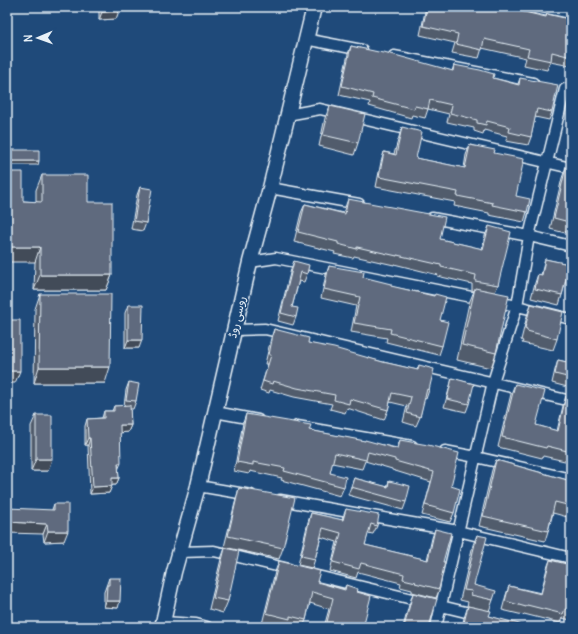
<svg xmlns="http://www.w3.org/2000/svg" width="578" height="634" font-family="Delius,'Playpen Sans Arabic',sans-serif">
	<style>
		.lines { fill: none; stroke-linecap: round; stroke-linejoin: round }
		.minor-casing { stroke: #e8f1f8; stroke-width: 13 }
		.secondary-casing { stroke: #e8f1f8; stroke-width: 17 }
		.minor { stroke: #1f4a7a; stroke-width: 10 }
		.secondary { stroke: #1f4a7a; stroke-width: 14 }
		.wall { fill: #515c6c; stroke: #e8f1f8 }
		.shaded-wall { fill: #424b58; stroke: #e8f1f8 }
		.building { fill: #5e6b7e; stroke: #e8f1f8 }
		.labels { text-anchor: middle; stroke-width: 3; stroke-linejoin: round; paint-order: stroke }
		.street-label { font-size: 11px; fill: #e8f1f8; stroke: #1f4a7a }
	</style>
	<rect width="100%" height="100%" fill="#1f4a7a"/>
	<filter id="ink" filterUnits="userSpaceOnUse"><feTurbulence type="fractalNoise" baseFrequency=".025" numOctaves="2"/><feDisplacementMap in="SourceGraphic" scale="8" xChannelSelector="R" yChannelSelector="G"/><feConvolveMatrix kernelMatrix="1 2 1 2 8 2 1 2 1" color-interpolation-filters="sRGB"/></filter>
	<g filter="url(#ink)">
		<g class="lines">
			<g class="minor-casing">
				<path id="minor" d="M543 7 571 13
					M305 39 362 50
					M394 56 533 83
					M287 115 320 109 571 168
					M270 188 359 204
					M432 218 529 236 571 246
					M250 262 276 258 517 306 571 319
					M234 330 265 329 571 401
					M215 412 258 420
					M297 426 412 446
					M445 451 476 457 571 479
					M198 486 251 495
					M280 500 458 531 571 558
					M180 552 214 551 289 569
					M305 573 478 615
					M163 622 196 624 207 627
					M436 627 493 382 517 306 529 236 565 89"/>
			</g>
			<g class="secondary-casing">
				<path id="secondary" d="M162 627 174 572 198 486 250 262 270 188 314 7"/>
			</g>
			<use href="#minor" class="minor"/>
			<use href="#secondary" class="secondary"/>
		</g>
		<path class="wall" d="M99 7H119L116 19 99 20Z
			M426 7H503L546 16 547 14 568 19 571 11V66L550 62 547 70 524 65 526 58 482 48 479 58 452 53 455 43 420 35Z
			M351 46 452 71 454 65 493 78 518 84 520 78 552 112 549 120 535 117 531 137 528 145 506 141 507 136 484 130 483 134 474 131V128L447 122 449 114 428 109 425 118 412 115 411 118 369 106 370 102 339 95 348 54Z
			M330 106 358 143 354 155 319 146 325 118Z
			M402 127 416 158 464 168 466 155 470 145 494 153 516 196 527 212 524 222 489 215V213L454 206 455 202 376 187 381 162 384 152 394 154 399 137Z
			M571 131V156L566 155Z
			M566 167 571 168V232L566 231 565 233 550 229 562 178Z
			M42 175 88 202 112 275 106 290H34L35 262 23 201 36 202V190Z
			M140 187 146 223 143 231 131 229 137 195Z
			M348 199 440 239 482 249 485 236 489 226 498 285 495 292 496 353 491 368 457 360 469 303 474 291 472 290V284L437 276 438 275 394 264V265L354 256 353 258 334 254 335 252 294 242 301 213 305 204 343 213Z
			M571 253V278L567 277 562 295 559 305 531 298 535 283 538 274 541 275 545 259 568 264Z
			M294 261 307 274 304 282 299 281 292 307 296 317 293 325 278 321 291 269Z
			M329 266 363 277 391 286 440 320 442 346 439 355 386 342 387 338 351 332 356 306 321 298 326 275Z
			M40 294 105 383H34L35 309Z
			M531 304 557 339 553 350 522 343 523 341 521 340 527 316Z
			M128 305 139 348H125V313Z
			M274 329 308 343 383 362 417 370 419 365 429 390 426 399 424 398 420 417 416 426 403 422 407 406 390 402 388 410 384 420 347 408 345 413 330 409 332 404 294 397 270 390 269 393 260 390 268 364H265L271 338Z
			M558 360 571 363V388L552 383 555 370Z
			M452 378 469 404 466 412 444 407 450 386Z
			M129 382 136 401 133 409H130L131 425 128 432 120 433 118 470 119 478 116 485H112L109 493 90 494 88 445H85V426L87 419 102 418 104 411H112L114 406H124L126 390Z
			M515 384 536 425 557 431 563 406 566 396 571 397V464H569V462L543 456 542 458 498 447 511 394Z
			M246 414 309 430 397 448 400 440 451 486 454 513 450 522 422 515 431 482 392 470V469L365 461 362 469 332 463 330 473 344 487 340 496 281 480 282 478 250 471 249 474 234 471 243 423Z
			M36 415 48 471H31V426Z
			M496 460 571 481V518L553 513 548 531 545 541 479 526 492 470Z
			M354 478 387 487 389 481 406 502 403 510 348 495Z
			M239 488 283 548 279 559 224 547 236 499Z
			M54 504 64 541 44 542 43 534Z
			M346 509 377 526 373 534 368 533 365 545 427 560 432 538 435 529 443 562 440 588 436 598 412 592V590L400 587 401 583 358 572 356 578 330 571 337 542 321 537 315 559 312 568 298 565 308 522 311 513 342 520Z
			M477 535 474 585 493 600 489 611 467 606 468 602 460 600 473 545Z
			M225 548 228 601 223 613 209 609 221 559Z
			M550 560 571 565V620L562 618 560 623 524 614 523 615 502 610 506 595 509 586 541 593 547 568Z
			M279 561 317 582 344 589 346 585 357 592 363 627H324L329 609 310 603 306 620 303 627H273L262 624 275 572Z
			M109 578 118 608 104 607V592Z
			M413 593 429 627H403L409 605Z
			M468 606 489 616 526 627H462L464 618Z"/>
		<path class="shaded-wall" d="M119 11 116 19 99 20 102 12Z
			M7 161H39L38 165H7Z
			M7 247H40L35 262H7Z
			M40 275H112L106 290H34Z
			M128 340H142L139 348H125Z
			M39 367H110L105 383H34Z
			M7 371H20L15 383H7Z
			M120 425H131L128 432 117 433Z
			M88 438H90L88 445H85Z
			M36 459H52L48 471H31Z
			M118 463H121L118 470Z
			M112 478H119L116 485H109Z
			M112 486 109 493 90 494 93 487Z
			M7 522 47 524 43 534 7 533Z
			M48 531H68L64 541 44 542Z
			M106 601H120L118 608 104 607Z"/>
		<path class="building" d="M102 7H119V11L102 12Z
			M427 7H503L546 17 547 14 569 19 571 11V57L552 52 551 61 527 56 529 49 484 39 482 50 456 44 458 34 423 26Z
			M351 46 383 53 384 52 453 71 454 65 480 70 494 74 493 78 519 85 520 78 558 85 552 112 537 109 531 137 509 132 510 127 487 121 486 125 477 123V120L450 113 452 105 430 100 428 109 415 106 414 109 372 98 373 94 342 86Z
			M330 106 365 114 358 143 323 135Z
			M402 127 422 132 416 158 465 168 470 145 495 150 494 153 524 159 516 196 530 199 527 212 492 205 493 203 457 196 458 192 379 177 384 152 396 155Z
			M571 138V145H569Z
			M7 150H39V161H7Z
			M566 167 571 168V220H570L569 222 554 218Z
			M7 172H23V201L42 202V175H88V202H112V275H40V247H7Z
			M140 187 152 189 146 223 134 221Z
			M348 199 445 217 440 239 483 249 489 226 511 232 498 285 475 281 476 275 441 267V265L397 255V256L357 247V249L338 244V242L298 232 305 204 345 214Z
			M571 254V268H569L562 295 535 289 538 274 542 275 545 259 569 264Z
			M294 261 309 265 307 274 301 272 292 307 298 308 296 317 281 313Z
			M329 266 364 272 363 277 391 284V286L434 296 435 294 446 297 440 320 448 322 442 346 390 333 391 329 354 323 360 297 324 289Z
			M475 288 509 295 496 353 462 345Z
			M40 294H111L110 367H39Z
			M531 304 563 312 557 339 527 331V329L525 328Z
			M128 305H143L142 340H128Z
			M7 320H20V371H7Z
			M274 329 309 338 308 343 334 348 383 362 418 370 419 365 434 369 429 390 427 389 420 417 407 413 411 397 392 393 388 410 350 399 349 404 334 400 335 395 297 388 273 381 272 384 263 381 271 355H269Z
			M558 360 571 363V378L555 374Z
			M452 378 474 384 469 404 447 399Z
			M129 382 139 384 136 401 126 400Z
			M515 384 545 391 536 425 558 431 566 396 571 397V452L547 446 546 448 502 437Z
			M130 405 131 425H120L121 463H118L119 478H112V486L93 487 90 438H88L87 419 104 418V411H114V406Z
			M246 414 311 425 309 430 365 441V440L398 449 400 440 428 445 459 453 451 486 460 489 454 513 425 505 434 472 395 461V459L368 452 366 460 335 453 330 473 346 477 344 487 284 471 285 468 253 462V465L237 462Z
			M36 415H52V459H36Z
			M496 460 571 481V506L555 502 548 531 483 516Z
			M354 478 388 487 389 481 410 486 406 502 351 487Z
			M239 488 295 498 283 548 228 536Z
			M54 504H68V531H48L47 524 7 522V508L54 510Z
			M346 509 379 515 377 526 371 524 365 545 428 560 435 529 451 533 443 562H445L439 589 415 583 416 582 403 579 404 574 361 563 359 569 333 562 341 533 323 528 315 559 301 556 311 513 343 520Z
			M477 535 487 537 474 585 496 591 493 600 471 595 472 591 464 590Z
			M225 548 239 551 228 601 213 598Z
			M550 560 571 565V610L565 609 563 614 527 605 526 607 505 601 509 586 541 594Z
			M279 561 320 571 317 582 345 590 346 585 358 589 357 592 371 596 363 627H346L327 622 333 598 312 592 306 620 290 616V619L266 613Z
			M109 578H121L120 601H106L107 585H109Z
			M413 593 437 599 429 627H404Z
			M468 606 491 611 489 616 527 626 526 627H463Z"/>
	</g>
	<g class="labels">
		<g class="street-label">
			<text transform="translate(237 317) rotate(-77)" y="4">روسی روڈ</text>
		</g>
	</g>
	<rect width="578" height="634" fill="none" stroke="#1f4a7a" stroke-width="24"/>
	<rect x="12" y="12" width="554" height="610" fill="none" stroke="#e8f1f8" stroke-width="1.5" filter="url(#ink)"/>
	<g transform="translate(38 38) rotate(268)" stroke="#1f4a7a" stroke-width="3" paint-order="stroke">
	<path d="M0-3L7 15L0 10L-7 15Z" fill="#e8f1f8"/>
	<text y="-6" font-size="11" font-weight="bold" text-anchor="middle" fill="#e8f1f8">N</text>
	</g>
</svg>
